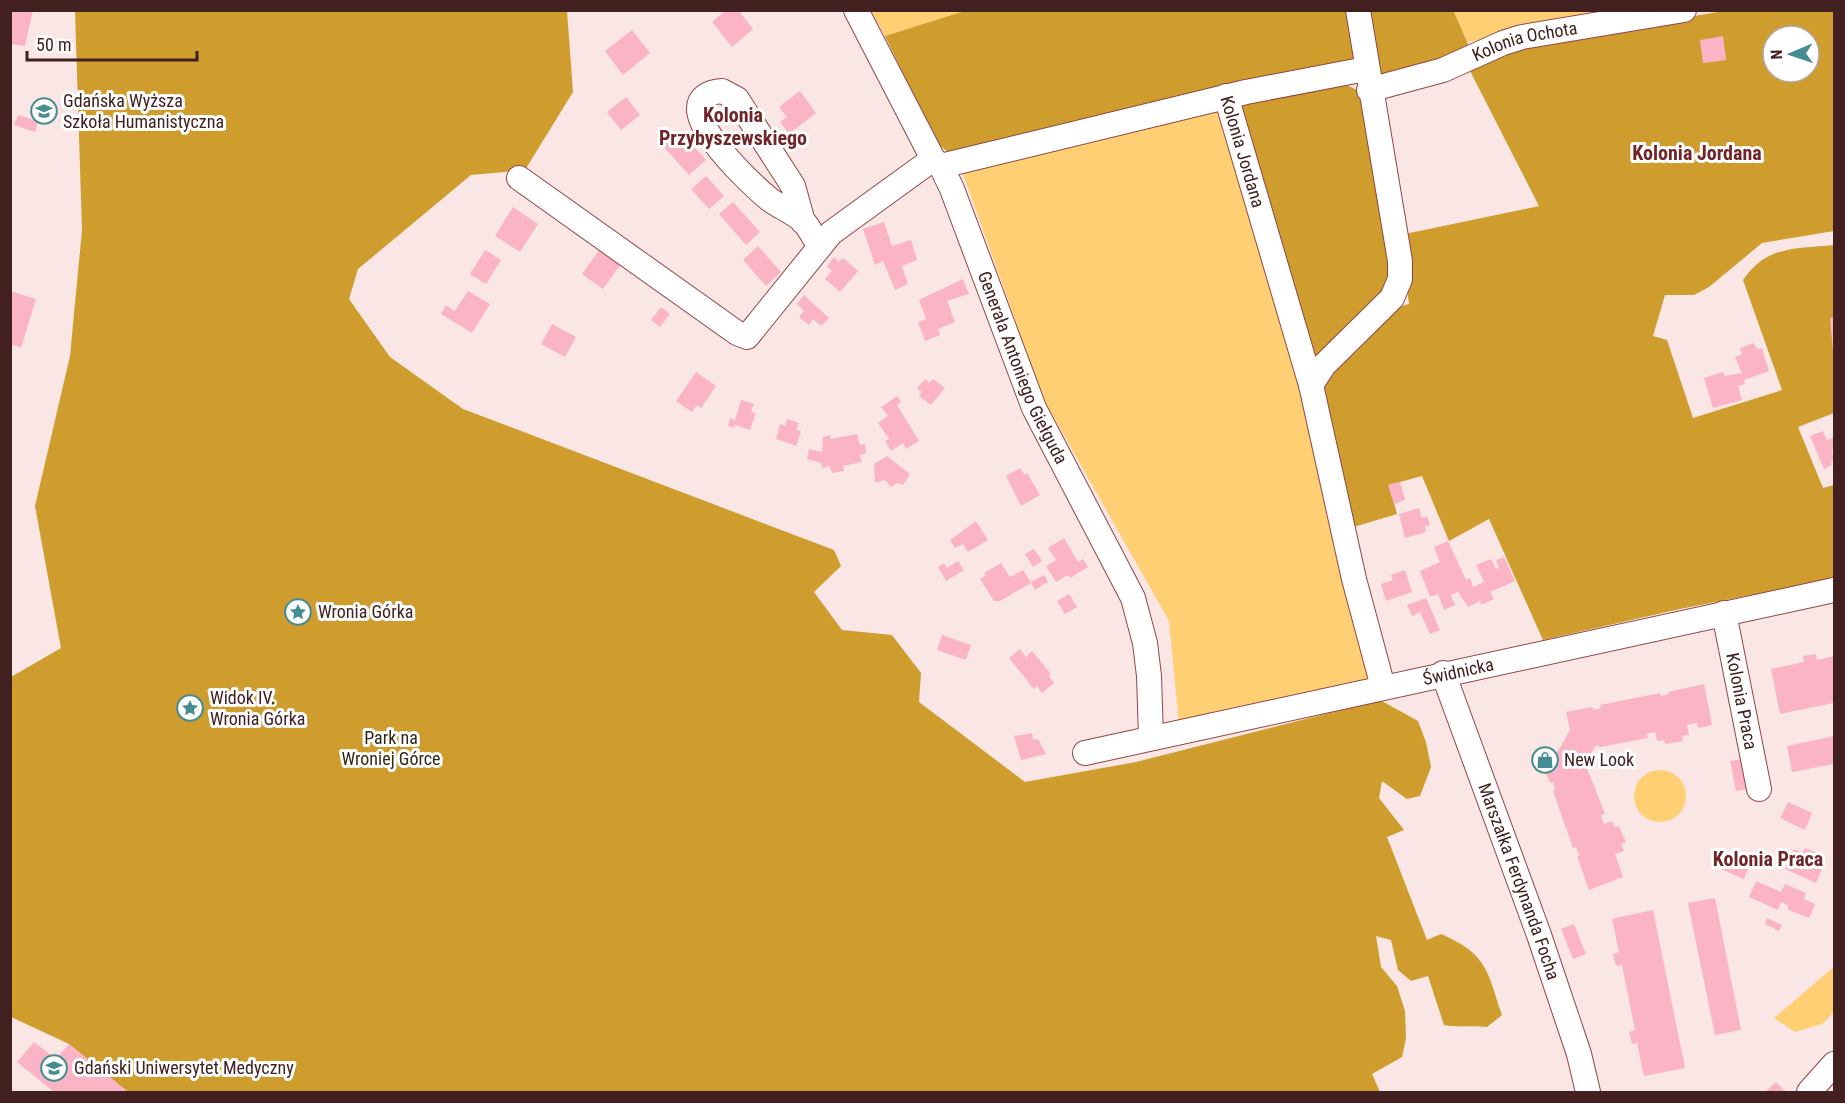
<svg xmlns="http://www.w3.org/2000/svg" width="1845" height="1103" font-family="'Roboto Condensed',sans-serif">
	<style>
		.green { fill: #ffcf74 }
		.forest { fill: #cf9c2e; fill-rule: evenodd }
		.building { fill: #fab4c6 }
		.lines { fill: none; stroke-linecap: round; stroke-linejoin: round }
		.minor-casing { stroke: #934545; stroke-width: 26 }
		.minor { stroke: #fff; stroke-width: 24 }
		.labels { text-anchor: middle; stroke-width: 6; stroke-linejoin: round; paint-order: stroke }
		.street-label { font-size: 18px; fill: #42201f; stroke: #fff }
		.poi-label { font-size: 18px; fill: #42201f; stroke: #fff; text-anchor: start }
		.park-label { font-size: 18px; fill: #332711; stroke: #fff }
		.neighbourhood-label { font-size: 20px; font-weight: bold; fill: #702528; stroke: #fff }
	</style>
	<rect width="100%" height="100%" fill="#f9e6e5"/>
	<path class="green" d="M871 11H968L885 36Z
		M1453 11H1662L1564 26 1553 19 1540 21 1529 32 1467 42Z
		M1225 103 1375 677 1179 724 1169 621 1043 398 959 163Z
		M1634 796a26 26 0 1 1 52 0a26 26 0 1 1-52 0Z
		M1834 967V1012L1822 1024 1795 1032 1774 1018Z"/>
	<path class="forest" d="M75 10 567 11 573 92 525 170 471 175 358 269 349 299 390 357 463 409 834 550 841 566 814 592 842 630 892 635 921 673 919 702 1025 782 1136 762 1380 700 1418 721 1426 742 1431 767 1420 796 1407 799 1382 781 1379 798 1404 830 1387 837 1427 940 1441 934C1487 954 1487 970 1502 1015L1487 1027C1471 1025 1460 1028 1444 1025L1428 976 1411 981 1398 970 1391 940 1376 936 1381 967 1397 986 1405 1011 1406 1038 1402 1057 1372 1074 1380 1092H128L69 1044 11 1017V677L61 648 35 506 70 356 82 230Z
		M968 10H1453L1468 44 1462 56 1385 82 1372 57 949 153 937 143 885 36Z
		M1724 11H1834V231L1762 243 1709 287 1694 295H1665L1653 336 1667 340 1693 418 1782 390 1743 280C1767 245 1796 249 1834 245V413L1798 427 1823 488 1834 485V579L1680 609 1543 640 1489 519 1449 541 1422 476 1389 485 1397 514 1350 528 1316 387 1398 307 1409 304 1400 235 1539 206 1468 67 1505 48ZM1773 36H1809V72H1773Z
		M1340 82 1355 89 1366 100 1392 283 1312 373 1237 102Z"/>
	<path class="building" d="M10 10H33L25 46 10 44Z
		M726 10H738L753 29 732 47 712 22Z
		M632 30 650 53 623 75 605 51Z
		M1723 36 1726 60 1703 63 1700 40Z
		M800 91 816 113 789 134 780 122 787 117 779 107Z
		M626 97 640 115 621 130 607 112Z
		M18 115 38 121 35 132 14 125Z
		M680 131 706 160 689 175 663 146Z
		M706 176 724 196 709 209 691 189Z
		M733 202 760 232 746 245 719 214Z
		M513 207 538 224 520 252 495 236Z
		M884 222 892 246 911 240 917 260 902 266 908 284 895 290 883 261 875 265 863 229Z
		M602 246 623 261 603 289 582 274Z
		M758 246 781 272 766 286 743 260Z
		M485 250 501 260 486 284 470 274Z
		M834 257 839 262 843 258 858 271 840 292 825 279 832 271 827 266Z
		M963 279 969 294 947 301 955 322 938 329 940 335 925 341 918 322 926 319 919 300Z
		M10 291 36 299 21 348 10 344Z
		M468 291 490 304 472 333 441 314 446 305 455 311Z
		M804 295 829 318 821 326 813 319 809 325 799 317 804 311 797 304Z
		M661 307 670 314 660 327 651 320Z
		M1834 317V352L1833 353 1830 318Z
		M552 324 576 337 565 357 541 344Z
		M1754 343 1757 349 1762 348 1769 371 1744 380 1745 384 1738 386 1742 400 1713 408 1704 378 1723 372 1725 376 1742 373 1735 357 1742 354 1740 348Z
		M696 372 716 386 701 408 697 405 692 412 676 401Z
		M925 379 929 383 933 379 945 388 931 405 919 396 922 392 917 388Z
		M897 396 901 402 897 405 919 441 906 449 903 443 891 451 885 441 889 439 878 423 888 416 881 407Z
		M741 400 754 404 751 412 756 413 750 430 735 425V428L728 426 730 418 735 420Z
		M787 419 799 423 796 430 801 431 796 446 776 439 780 424 785 426Z
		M1823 431 1827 440 1833 438 1834 440 1832 452 1834 460 1831 462 1832 465 1824 469 1810 436Z
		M857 434 860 445 865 444 866 453 860 455 862 462 843 466 844 471 832 473 830 466 822 468 821 463 807 459 809 449 822 452 823 437 830 435V439Z
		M887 456 910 474 903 485 897 483 891 487 885 480 875 483 874 464Z
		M1020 468 1025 475 1027 473 1040 495 1021 506 1006 476Z
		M1400 482 1405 500 1394 504 1388 485Z
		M1419 508 1422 518 1427 516 1430 525 1425 526 1426 532 1405 538 1399 514Z
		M976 521 988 540 968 552 963 544 955 548 950 540Z
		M1064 538 1078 562 1083 559 1088 567 1070 578 1068 575 1056 582 1046 566 1056 560 1048 548Z
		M1448 541 1466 580 1470 578 1473 587 1484 582 1476 565 1491 559 1496 569 1499 567 1496 560 1504 557 1515 581 1490 592 1494 599 1481 605 1480 601 1468 607 1458 592 1451 595 1455 605 1444 610 1438 594 1430 597 1420 571 1440 562 1434 547Z
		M1034 549 1042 561 1033 567 1025 554Z
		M958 561 964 570 946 581 938 567 944 563 947 568Z
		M1001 563 1010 577 1023 570 1031 582 1044 575 1048 582 1035 590 1031 583 1000 601H994L980 579 986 576 984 573Z
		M1405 570 1412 592 1386 601 1381 584 1393 580 1391 575Z
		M1069 594 1077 607 1065 614 1057 601Z
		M1426 598 1440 630 1430 634 1420 612 1412 616 1407 605Z
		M942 635 971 645 966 660 937 650Z
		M1020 649 1026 657 1032 651 1051 674 1049 676 1054 683 1042 693 1037 686 1034 689 1009 658Z
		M1816 654 1817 660 1834 656V703L1780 714 1771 669 1804 662 1803 656Z
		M1704 684 1712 725 1698 728 1697 723 1687 725 1689 735 1682 736 1683 741 1665 744 1664 740 1657 741 1655 732 1646 734 1648 738 1600 747 1596 745 1583 766 1587 768 1605 814 1601 815 1604 824 1612 821 1615 827 1619 826 1626 843 1621 844 1624 851 1615 854 1623 877 1589 890 1577 856 1579 855 1576 847 1573 848 1553 791 1555 790 1554 785 1553 782 1550 783 1540 758 1557 752 1561 746 1570 730 1566 712 1592 707 1593 710 1598 709 1601 708 1600 705 1660 693 1661 696 1669 694 1668 692Z
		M1032 733 1033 740 1038 739 1046 754 1021 760 1014 736Z
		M1834 736V764L1792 772 1787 746Z
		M1742 759 1748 789 1736 791 1730 761Z
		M1788 802 1812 813 1805 830 1780 818Z
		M1805 848 1819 854 1818 857 1824 864 1816 883 1785 869 1794 849 1802 853Z
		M1726 858 1749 867 1744 879 1721 869Z
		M1756 881 1781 892 1785 884 1806 893 1804 899 1815 904 1809 918 1787 909 1789 906 1781 902 1778 910 1749 897Z
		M1715 898 1741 1030 1715 1035 1688 903Z
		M1653 910 1685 1068 1644 1076 1637 1043 1632 1044 1629 1032 1635 1030 1622 965 1616 966 1613 954 1619 952 1612 919Z
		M1767 918 1782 925 1779 931 1765 924Z
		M1574 924 1586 954 1573 959 1561 929Z
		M34 1042 56 1059 69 1044 128 1092H54L17 1062Z
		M1776 1082 1786 1092H1765Z"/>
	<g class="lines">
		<g class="minor-casing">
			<g id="minor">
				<path id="s1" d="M856 10 933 159 941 166 952 189 1034 408 1133 598 1145 643 1149 676 1151 737"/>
				<path id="s2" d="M1369 90 1443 70 1503 43 1522 37 1684 10"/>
				<path id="s3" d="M1226 96 1311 385 1354 579 1383 687"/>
				<path d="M941 166 1246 92 1366 69"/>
				<path d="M519 178 737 333 747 337 831 233 933 159"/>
				<path d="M803 222 793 186 737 99 722 91C656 97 751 184 769 199 779 207 794 212 804 222 810 229 814 238 819 245"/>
				<path d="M1311 385 1324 365 1392 298 1400 279V261L1358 10"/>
				<path id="s4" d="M1724 613 1759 789"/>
				<path id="s5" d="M1443 673 1539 935 1579 1054 1588 1092"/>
				<path id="s6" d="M1085 753 1834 590"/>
				<path d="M1809 1092 1834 1064"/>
			</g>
		</g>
		<use href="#minor" class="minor"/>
	</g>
	<defs>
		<g id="university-ring" transform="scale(1.35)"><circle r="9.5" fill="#fff" stroke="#458d92" stroke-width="1.5"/><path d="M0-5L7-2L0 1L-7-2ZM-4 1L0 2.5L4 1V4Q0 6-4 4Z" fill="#458d92"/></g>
		<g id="sight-ring" transform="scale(1.35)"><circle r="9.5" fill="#fff" stroke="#458d92" stroke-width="1.5"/><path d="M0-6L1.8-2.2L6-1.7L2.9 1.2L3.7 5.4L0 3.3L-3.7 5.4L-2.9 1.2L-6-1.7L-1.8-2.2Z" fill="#458d92"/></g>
		<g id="shop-ring" transform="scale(1.35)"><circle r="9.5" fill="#fff" stroke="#458d92" stroke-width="1.5"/><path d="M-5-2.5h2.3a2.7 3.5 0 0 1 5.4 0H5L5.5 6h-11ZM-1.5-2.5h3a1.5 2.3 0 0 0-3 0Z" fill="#458d92"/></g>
	</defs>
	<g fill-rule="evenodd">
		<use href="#university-ring" x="44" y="111"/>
		<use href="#sight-ring" x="298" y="612"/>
		<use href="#sight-ring" x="190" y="708"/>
		<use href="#shop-ring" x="1545" y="760"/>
		<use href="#university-ring" x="54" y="1068"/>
	</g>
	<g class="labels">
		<g class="street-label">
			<text dy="6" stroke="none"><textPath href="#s2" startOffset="164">Kolonia Ochota</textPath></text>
			<text dy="6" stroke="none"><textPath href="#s3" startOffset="58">Kolonia Jordana</textPath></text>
			<text dy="6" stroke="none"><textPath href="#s1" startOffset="396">Generała Antoniego Giełguda</textPath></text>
			<text dy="6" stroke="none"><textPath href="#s6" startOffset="382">Świdnicka</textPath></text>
			<text dy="6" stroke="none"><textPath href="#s4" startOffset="90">Kolonia Praca</textPath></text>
			<text dy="6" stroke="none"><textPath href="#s5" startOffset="222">Marszałka Ferdynanda Focha</textPath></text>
		</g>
		<g class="poi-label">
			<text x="63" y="107">Gdańska Wyższa<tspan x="63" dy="21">Szkoła Humanistyczna</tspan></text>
			<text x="318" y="618">Wronia Górka</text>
			<text x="210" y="704">Widok IV.<tspan x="210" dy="21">Wronia Górka</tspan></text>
			<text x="1564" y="766">New Look</text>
			<text x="74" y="1074">Gdański Uniwersytet Medyczny</text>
		</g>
		<g class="park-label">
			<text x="391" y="744">Park na<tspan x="391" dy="21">Wroniej Górce</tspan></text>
		</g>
		<g class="neighbourhood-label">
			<text x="733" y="122">Kolonia<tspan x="733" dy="23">Przybyszewskiego</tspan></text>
			<text x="1697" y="160">Kolonia Jordana</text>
			<text x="1768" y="866">Kolonia Praca</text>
		</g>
	</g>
	<rect width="1845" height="1103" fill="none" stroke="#42201f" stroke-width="24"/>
	<g transform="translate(1791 54) rotate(268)"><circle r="28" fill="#ffffff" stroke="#b3a6a5" stroke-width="1.5"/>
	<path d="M0-4.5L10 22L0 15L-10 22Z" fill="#458d92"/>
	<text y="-9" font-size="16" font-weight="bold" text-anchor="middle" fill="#42201f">N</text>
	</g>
	<path d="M27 51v9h170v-9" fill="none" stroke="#42201f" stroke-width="3"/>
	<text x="36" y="51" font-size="18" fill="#42201f" stroke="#ffffff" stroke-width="4.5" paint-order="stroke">50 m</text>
</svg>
